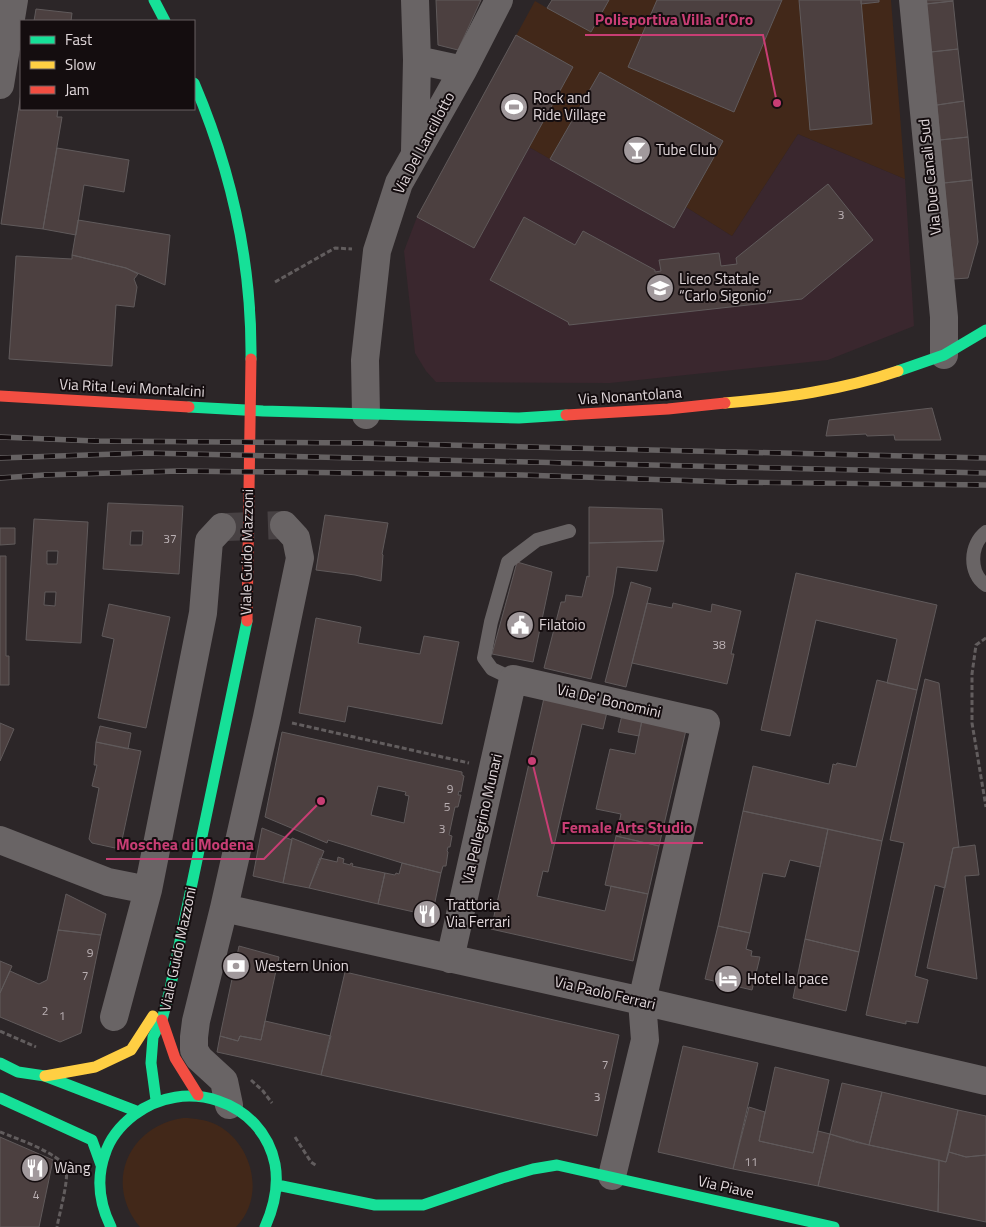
<svg xmlns="http://www.w3.org/2000/svg" width="986" height="1227" font-family="'Titillium Web',sans-serif">
	<style>
		.built { fill: #3a272e }
		.green { fill: #422819 }
		.building { fill: #4c4040; stroke: #605a5b; fill-rule: evenodd }
		.lines { fill: none; stroke-linecap: round; stroke-linejoin: round }
		.street-tunnel { stroke: #474143; stroke-width: 28; stroke-dasharray: 28 14; stroke-linecap: butt }
		.path { stroke: #625d5e; stroke-width: 3; stroke-dasharray: 5 2.5; stroke-linecap: butt }
		.lane { stroke: #696465; stroke-width: 14 }
		.street { stroke: #696465; stroke-width: 28 }
		.fast { stroke: #16e098; stroke-width: 11 }
		.slow { stroke: #ffcf43; stroke-width: 11 }
		.jam { stroke: #f24e42; stroke-width: 11 }
		.rail-casing { stroke: #666263; stroke-width: 5.5 }
		.rail { stroke: #140d0f; stroke-width: 4; stroke-dasharray: 11; stroke-linecap: butt }
		.labels { text-anchor: middle; stroke-width: 4; stroke-linejoin: round; paint-order: stroke }
		.number-label { font-size: 12px; fill: #bbb1b4 }
		.poi-label { font-size: 15px; fill: #e0d7da; stroke: #140d0f; text-anchor: start }
		.street-label { font-size: 15px; fill: #e0d7da; stroke: #140d0f }
		.leader { fill: none; stroke: #c83e74; stroke-width: 2 }
		.callout-dot { fill: #c83e74; stroke: #140d0f; stroke-width: 2 }
		.callout-label { font-size: 16px; text-anchor: middle; font-weight: bold; fill: #c83e74; stroke: #140d0f; stroke-width: 4; stroke-linejoin: round; paint-order: stroke }
	</style>
	<rect width="100%" height="100%" fill="#2c2628"/>
	<path class="built" d="M798 134 905 179 914 326 828 360 610 383 436 382 426 371 415 353 404 251 417 217 474 247 529 147 674 228 686 207 732 236Z"/>
	<path class="green" d="M552 0H891L905 179 798 134 732 236 686 207 723 141 600 72 550 159 529 147 474 248 417 217 535 1 547 8Z
		M183 1118C195 1118 207 1120 217 1125 253 1144 266 1197 236 1227H140C103 1183 129 1126 183 1118Z"/>
	<path class="building" d="M436 0H481L458 50 438 45Z
		M552 0H609L591 32 547 8Z
		M657 0H782L734 112 628 67Z
		M799 0H861L872 124 810 130Z
		M861 0H879V2L861 4Z
		M925 0H953V1L926 4Z
		M953 1 958 49 931 52 926 4Z
		M36 9 72 13 71 21H34Z
		M516 35 573 67 474 248 417 217Z
		M958 49 964 101 937 105 931 52Z
		M600 72 723 141 674 228 550 159Z
		M21 93V109H58L57 117H62L43 229 1 224Z
		M964 101 968 137 940 140 937 105Z
		M968 137 972 180 944 183 940 140Z
		M57 148 129 160 124 192 84 185 76 235 43 229Z
		M972 180 978 242 968 278 954 279 944 183Z
		M828 184 873 240 802 299 569 325 568 322 490 280 524 217 575 245 583 231 655 270V272L661 271 659 260 719 253 721 266 737 264 736 258Z
		M78 220 170 235 165 285 126 268 72 255Z
		M72 255 126 268 138 274 134 279 137 287 134 307 116 305 112 366 9 359 16 256 72 259Z
		M932 408 941 440H895L894 435 867 436 866 434 826 436 829 420Z
		M108 503 183 506 179 574 103 569ZM131 531H143L142 545H130Z
		M589 507 662 509 664 541 589 543Z
		M325 515 388 523 382 554 383 555 381 581 355 575 316 570Z
		M34 519 88 522 81 643 26 640ZM47 551H58L57 564H47ZM45 592H56L55 606 44 605Z
		M0 528H15V544L0 545Z
		M664 541 657 571 617 567 613 594 591 679 544 668 561 602H565L566 595 582 597 587 576 589 577V543Z
		M0 556H6V656H9V685H0Z
		M517 562 552 572 533 662 492 654Z
		M796 573 937 605 917 690 887 683 897 639 816 620 790 736 761 730Z
		M631 582 651 588 626 687 605 682Z
		M647 603 672 608 673 603 711 612 712 604 741 611 731 654H734L727 684 632 663Z
		M109 604 170 617 146 728 98 718 114 639 102 636Z
		M316 618 361 627 358 643 420 654 424 636 459 642 442 724 348 706 345 722 299 713Z
		M925 679 939 683 959 847 953 848 945 888 935 885 915 976 928 980 918 1023 906 1021V1024L866 1015 904 843 890 840Z
		M877 680 917 690 882 841 743 811 753 766 829 784 833 764 836 765 837 763 856 767Z
		M544 698 607 712 603 729 582 724 548 872 543 871 537 896 605 911 611 886 648 894 633 961 491 929Z
		M622 715 642 720 639 736 618 732Z
		M642 720 686 730 659 846 616 836 621 814 596 809 610 749 635 754Z
		M0 723 14 729 0 761Z
		M100 726 131 733 128 749 96 742Z
		M282 732 462 772V775L464 776 461 792 459 791 458 795H461L458 807H455L449 835 452 836 450 847H448L447 851 448 852 446 866H443L441 873 402 863 328 840 327 843 265 817ZM378 786 406 792 405 795 409 796 404 823 371 815Z
		M96 742 141 751 122 840H119L118 845 115 848 92 843 89 839 99 788 92 786 97 765H94Z
		M743 811 828 829 820 867 790 860 785 877 763 873 750 933 718 926Z
		M262 828 292 840 283 883 253 876Z
		M828 829 882 841 859 952 805 939Z
		M616 836 659 846 648 894 605 885Z
		M292 838 324 851 309 888 283 883Z
		M975 845 979 875 965 876 977 979 927 968 953 848Z
		M338 857 344 859 343 863 350 865 351 863 353 864 352 866 385 873 378 904 309 888 320 858 337 862Z
		M402 863 441 873 432 916 378 904 385 873 395 875 396 873 399 874Z
		M66 894 106 914 101 935 58 930Z
		M718 926 750 933 746 949 752 951 751 956 760 957 752 990 705 979Z
		M58 930 101 935 81 1033 60 1042 0 1017V993L10 971 39 984 47 980Z
		M805 939 859 952 846 1011 793 998Z
		M239 946 279 957 261 1040 240 1036 238 1041 220 1036Z
		M0 961 12 966 0 993Z
		M345 972 619 1035 597 1136 321 1075Z
		M265 1021 331 1036 321 1075 217 1052 220 1036 238 1041 240 1036 261 1040Z
		M683 1046 758 1063 733 1169 658 1152Z
		M775 1067 829 1080 813 1153 759 1141Z
		M842 1083 882 1092 869 1145 830 1134Z
		M882 1092 958 1110 946 1162 869 1145Z
		M749 1107 765 1112 759 1141 813 1153 818 1131 830 1134 818 1186 733 1169Z
		M958 1110 986 1116V1155L966 1157 949 1152Z
		M830 1134 855 1142 939 1160 938 1212 818 1186Z
		M0 1137 53 1160 39 1227H0Z
		M949 1152 966 1157 986 1155V1222L938 1212 939 1160 946 1162Z"/>
	<g class="lines">
		<path class="street-tunnel" d="M226 527 284 525"/>
		<path class="path" d="M275 282 335 248 352 249
			M986 638 976 645 972 674V723L986 807
			M292 723 469 763
			M0 1031 36 1047
			M251 1080 263 1091 272 1103
			M0 1132C15 1138 62 1154 66 1169 69 1180 59 1215 57 1227
			M295 1137 311 1162 317 1166"/>
		<path class="lane" d="M986 532C970 544 968 573 986 585
			M513 679 492 669 484 658 491 622 508 562 537 540 569 531"/>
		<path class="street" d="M415 0 417 60 415 151
			M913 0 944 317V355
			M417 60 463 70
			M0 85 14 0
			M366 415 365 360 377 251 399 183 463 70 499 0
			M0 840 108 882 148 890
			M224 908 642 1001 986 1081
			M450 959 513 679 706 723 642 1001 645 1040 612 1176
			M114 1017 148 890 203 613 209 541 222 527
			M229 1105 224 1081 199 1058 194 1050V1037L196 1021 224 908 267 717 300 558 296 538 284 525"/>
		<path class="fast" d="M154 0 165 21
			M194 83C232 172 252 262 251 359
			M898 371 944 355 986 330
			M189 407 263 411 519 418 566 415
			M0 1063 18 1072 45 1076 136 1111
			M0 1098 92 1140 101 1165
			M156 1100 151 1063 153 1037 162 1020 170 989 247 621
			M277 1185 375 1205H423L502 1178 533 1169 557 1165 834 1227
			M111 1227C99 1203 96 1179 105 1154 110 1138 121 1125 134 1115 184 1076 262 1100 275 1164 279 1186 274 1207 265 1227"/>
		<path class="slow" d="M725 403C784 398 842 390 898 371
			M45 1076 95 1067 131 1050 153 1016"/>
		<path class="jam" d="M0 396 189 407
			M566 415 668 409 725 403
			M247 621 251 359
			M162 1020 175 1058 198 1095"/>
		<g class="rail-casing">
			<path id="rail" d="M0 437 95 441 362 443 986 458
				M0 458 146 453 986 473
				M0 478 44 475 179 471 522 475 730 482 986 485"/>
		</g>
		<use href="#rail" class="rail"/>
	</g>
	<defs>
		<g id="stadium-disc" transform="scale(1.4375)"><circle r="9.5" fill="#a1999c" stroke="#140d0f"/><path d="M0-5a6.5 5 0 1 0 0 10a6.5 5 0 1 0 0-10ZM-3.5-1.8h7v3.6h-7Z" fill="#fff"/></g>
		<g id="bar-disc" transform="scale(1.4375)"><circle r="9.5" fill="#a1999c" stroke="#140d0f"/><path d="M-6-5H6L.8 .8V4.5H3.5V6h-7V4.5H-.8V.8Z" fill="#fff"/></g>
		<g id="school-disc" transform="scale(1.4375)"><circle r="9.5" fill="#a1999c" stroke="#140d0f"/><path d="M0-5L7-2L0 1L-7-2ZM-4 1L0 2.5L4 1V4Q0 6-4 4Z" fill="#fff"/></g>
		<g id="civic-disc" transform="scale(1.4375)"><circle r="9.5" fill="#a1999c" stroke="#140d0f"/><path d="M-.6-6.5H3V-4.5H.6V-3L4-1V1h2V6H-6V1h2V-1L-.6-3ZM-1.2 2.5V6h2.4V2.5Z" fill="#fff"/></g>
		<g id="restaurant-disc" transform="scale(1.4375)"><circle r="9.5" fill="#a1999c" stroke="#140d0f"/><path d="M-5-6h1v4h1v-4h1v4h1v-4h1v5L-1.5 .5V6h-2V.5L-5-1ZM5-6V6H3V1.5H1.5Q1.5-4 5-6Z" fill="#fff"/></g>
		<g id="bank-disc" transform="scale(1.4375)"><circle r="9.5" fill="#a1999c" stroke="#140d0f"/><path d="M-6-4H6V4H-6ZM0-2.3a2.3 2.3 0 1 0 0 4.6a2.3 2.3 0 1 0 0-4.6Z" fill="#fff"/></g>
		<g id="hotel-disc" transform="scale(1.4375)"><circle r="9.5" fill="#a1999c" stroke="#140d0f"/><path d="M-6-4.5h1.5V1H6V5H4.5V3h-9V5H-6ZM-4 0a1.8 1.8 0 1 1 3.6 0ZM.5 0V-2.5h3Q6-2.5 6 0Z" fill="#fff"/></g>
	</defs>
	<g fill-rule="evenodd">
		<use href="#stadium-disc" x="514" y="107"/>
		<use href="#bar-disc" x="637" y="150"/>
		<use href="#school-disc" x="660" y="288"/>
		<use href="#civic-disc" x="520" y="625"/>
		<use href="#restaurant-disc" x="427" y="914"/>
		<use href="#bank-disc" x="236" y="966"/>
		<use href="#hotel-disc" x="728" y="979"/>
		<use href="#restaurant-disc" x="35" y="1168"/>
	</g>
	<g class="labels">
		<g class="number-label">
			<text x="841" y="219">3</text>
			<text x="170" y="543">37</text>
			<text x="719" y="649">38</text>
			<text x="450" y="793">9</text>
			<text x="447" y="811">5</text>
			<text x="442" y="833">3</text>
			<text x="90" y="957">9</text>
			<text x="85" y="980">7</text>
			<text x="45" y="1015">2</text>
			<text x="62" y="1020">1</text>
			<text x="605" y="1069">7</text>
			<text x="597" y="1101">3</text>
			<text x="751" y="1166">11</text>
			<text x="36" y="1199">4</text>
		</g>
		<g class="poi-label">
			<text x="533" y="103">Rock and<tspan x="533" dy="17">Ride Village</tspan></text>
			<text x="656" y="155">Tube Club</text>
			<text x="679" y="284">Liceo Statale<tspan x="679" dy="17">“Carlo Sigonio”</tspan></text>
			<text x="539" y="630">Filatoio</text>
			<text x="446" y="910">Trattoria<tspan x="446" dy="17">Via Ferrari</tspan></text>
			<text x="255" y="971">Western Union</text>
			<text x="747" y="984">Hotel la pace</text>
			<text x="54" y="1173">Wàng</text>
		</g>
		<g class="street-label">
			<text transform="translate(424 143) rotate(-62)" y="5">Via Del Lancillotto</text>
			<text transform="translate(930 177) rotate(-96)" y="5">Via Due Canali Sud</text>
			<text transform="translate(132 388) rotate(3)" y="5">Via Rita Levi Montalcini</text>
			<text transform="translate(630 396) rotate(-4)" y="5">Via Nonantolana</text>
			<text transform="translate(247 552) rotate(-89)" y="5">Viale Guido Mazzoni</text>
			<text transform="translate(609 701) rotate(13)" y="5">Via De' Bonomini</text>
			<text transform="translate(482 819) rotate(-77)" y="5">Via Pellegrino Munari</text>
			<text transform="translate(178 949) rotate(-78)" y="5">Viale Guido Mazzoni</text>
			<text transform="translate(605 993) rotate(13)" y="5">Via Paolo Ferrari</text>
			<text transform="translate(726 1187) rotate(13)" y="5">Via Piave</text>
		</g>
	</g>
	<path class="leader" d="M777 103L763 35H585M532 761L552 843H703M321 801L264 859H106"/>
	<g class="callout-dot">
		<circle cx="777" cy="103" r="5"/>
		<circle cx="532" cy="761" r="5"/>
		<circle cx="321" cy="801" r="5"/>
	</g>
	<g class="callout-label">
		<text x="674" y="25">Polisportiva Villa d’Oro</text>
		<text x="627" y="833">Female Arts Studio</text>
		<text x="185" y="850">Moschea di Modena</text>
	</g>
	<rect x="20" y="20" width="175" height="90" fill="#140d0f" stroke="#665e60"/>
	<rect x="30" y="36" width="25" height="8" fill="#16e098" stroke="#665e60"/>
	<text x="65" y="45" font-size="15" fill="#e0d7da">Fast</text>
	<rect x="30" y="61" width="25" height="8" fill="#ffcf43" stroke="#665e60"/>
	<text x="65" y="70" font-size="15" fill="#e0d7da">Slow</text>
	<rect x="30" y="86" width="25" height="8" fill="#f24e42" stroke="#665e60"/>
	<text x="65" y="95" font-size="15" fill="#e0d7da">Jam</text>
</svg>
